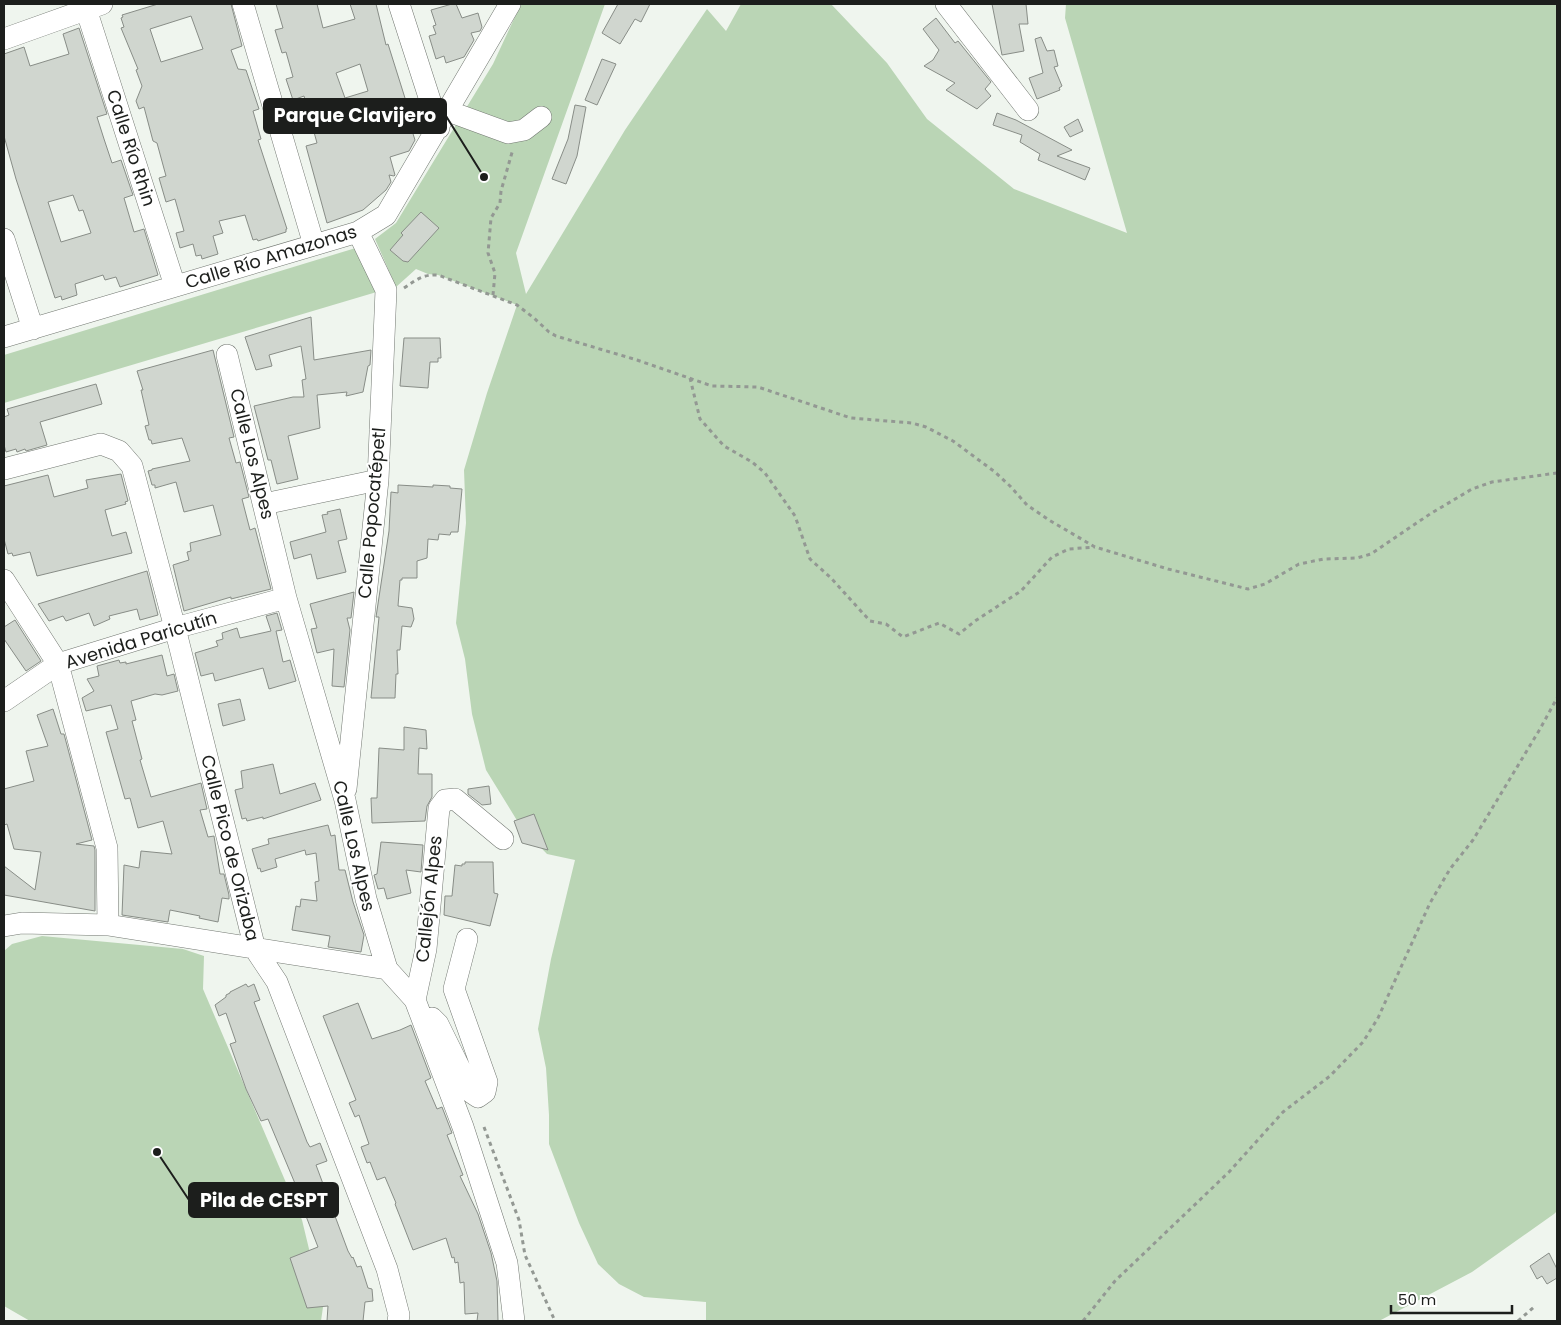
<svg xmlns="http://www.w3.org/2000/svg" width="1561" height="1325" font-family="Poppins,sans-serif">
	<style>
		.green { fill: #bad5b5 }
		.building { fill: #d0d6cf; stroke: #888d87; fill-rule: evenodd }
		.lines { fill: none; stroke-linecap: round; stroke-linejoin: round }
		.minor-casing { stroke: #737872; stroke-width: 22 }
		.path { stroke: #939893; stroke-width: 3; stroke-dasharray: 4 4; stroke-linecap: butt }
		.minor { stroke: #fff; stroke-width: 21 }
		.labels { text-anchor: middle; stroke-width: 4; stroke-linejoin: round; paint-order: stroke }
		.street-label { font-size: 18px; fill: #1c1e1c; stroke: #fff }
		.leader { fill: none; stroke: #1c1e1c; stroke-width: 2 }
		.callout-dot { fill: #1c1e1c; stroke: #fff; stroke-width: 2 }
		.callout { fill: #1c1e1c; stroke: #1c1e1c; stroke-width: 2 }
		.callout-label { font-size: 19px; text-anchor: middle; font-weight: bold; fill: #fff }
	</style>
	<rect width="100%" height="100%" fill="#eff5ee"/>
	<path class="green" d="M521 4H605L516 253 526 294 625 130 707 9 726 31 741 4H831L887 63 927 119 1014 189 1127 233 1065 18 1066 4H1557V1211L1554 1214 1472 1272 1379 1321H706V1302L644 1297 619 1284 598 1264 579 1223 549 1144V1115L546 1068 538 1029 551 959 575 860 547 854 521 827 486 770 472 714 465 659 456 623 466 523 464 470 487 393 517 305 438 275 428 274 416 269 396 287 375 239 396 223 493 64Z
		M359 247 380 291 4 403V355Z
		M42 936 183 949 204 956 203 989 302 1220 323 1307 321 1321H30L4 1306V951L12 944Z"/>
	<path class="building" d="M158 4H231L242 46 231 50 238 69 246 70 259 109 253 111 261 139 258 140 287 229H286V232L258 241 257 239 253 240 245 215 219 221 223 233 213 236 218 254 202 259 201 255 196 256 193 244 180 248 176 233 184 231 175 199 166 202 159 178 166 176 157 143 153 141 144 107 139 109 136 101 142 86 136 70 138 69 121 28 124 27 121 18 123 17 122 15ZM191 16 203 49 161 62 150 29Z
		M276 4H317L323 28 355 19 350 4H376L386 45 388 44 410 114 407 115 415 140 409 151 390 157 395 175 394 176 389 175 391 182 386 190 363 210 327 223 306 146 317 143 304 96 293 100 286 79 293 77 286 52 282 53 275 30 283 28ZM360 64 368 91 345 98 336 73Z
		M452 4H456L462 18 478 13 482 27 480 31 471 33 474 40 464 57 446 63 444 56 436 59 429 36 436 34 433 26 436 25 431 10Z
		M618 4H650L641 22 635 19 620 44 602 33Z
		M992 4H1026L1028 24H1019L1024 51 1002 55Z
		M936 18 955 43 958 41 991 82 985 89 991 96 977 109 946 90 955 83 924 66 933 60 939 50 923 29Z
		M79 28 107 114 97 117 104 139 112 163 121 160 133 195 124 198 134 232 144 229 158 275 120 287 116 277 105 280 103 275 75 284 77 295 62 300 61 296 55 298 16 179 4 136V54L24 47 30 66 69 54 63 34ZM73 195 79 211 83 210 91 233 61 242 48 202Z
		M1041 37 1047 51 1054 50 1058 66 1054 67 1062 86 1059 88 1060 90 1037 99 1029 78 1043 73 1035 39Z
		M602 59 616 64 597 105 585 100Z
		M575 105 586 107 577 156 566 184 552 179 568 139Z
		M997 113 1016 120 1072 150 1057 156 1090 168 1085 180 1038 160 1040 154 1020 142 1022 135 993 125Z
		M1078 119 1083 131 1070 137 1064 127Z
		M421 212 439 228 408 262 403 261 390 250 403 235 401 233Z
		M311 317 314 360 371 350 370 365 368 366 363 392 346 396 347 392 317 395 320 428 288 436 298 479 277 484 271 460H268L254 406 293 397H304L302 380 306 379 301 346 269 355 272 366 256 370 245 337Z
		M404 338H440L441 358H438V362H430L428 388 400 386Z
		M213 350 234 437 229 438 236 463 240 462 249 497 242 499 250 530 255 528 271 589 231 599V597L184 611 173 565 189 560 187 552 191 551 190 543 221 535 213 505 184 512 176 482 155 488V485H152L148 471 152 470V469L190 461 182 438 152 444 151 440H149L145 426 149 425 141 390H143L137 371Z
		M96 384 102 404 40 422 47 445 26 451 25 449 17 452 16 449 6 452 4 445V417L9 415 7 409Z
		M121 474 128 501 125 502 126 504 105 510 112 536 126 532 132 553 37 576 30 552 13 556 12 553 8 554 4 539V486L48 475 54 497 88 488 86 480Z
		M398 485 433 487V485L450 486V488L462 489 458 532H451L450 535 439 534 438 540 428 539 427 558 417 561V578H402V580H400L398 606 412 608 414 619 411 627 402 626 400 650H397L398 674H396L395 698H371L379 617H376L389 531 391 492 398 493Z
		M340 509 347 539 338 541 346 572 317 579 311 554 294 559 290 542 326 532 322 515 328 514 327 512Z
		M147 571 158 615 140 620 137 609 109 616 110 619 94 626 89 613 66 621 63 616 49 621 38 604Z
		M354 592 351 618H347L350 630 344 687 332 686 334 649 317 653 311 629 317 628 310 604Z
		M277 613 282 630 276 631 283 662 290 660 296 681 269 689 263 668 215 681 213 673 201 676 195 653 218 646 216 641 223 639 222 633 237 628 240 638 271 631 266 616Z
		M15 620 41 661 26 671 4 639V627Z
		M162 655 167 676 174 674 178 691 162 695 155 694 131 701 136 720 132 721 142 759 140 760 151 797 201 783 207 809 200 810 208 837 214 836 220 874H224L229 895V899L222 898 218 922 199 918 200 916 170 910 168 922 122 915 124 865 139 868 141 851 172 854 163 821 138 828 130 798 125 799 106 732 118 729 111 705 86 711 82 698 94 691 87 679 99 676 97 666 119 660 120 663 126 662V664Z
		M240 699 245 720 223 726 218 704Z
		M53 709 61 734H64L92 840 76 844 94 846 95 850V911L4 895V866L35 890 41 852 14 849 7 824 4 825V789L34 781 26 751 48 746 37 715Z
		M404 727 426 730 427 749 419 748 418 774H432V797L427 806 425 821 372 823 371 798H377L379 748 404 750Z
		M273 764 280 794 315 783 321 800 263 819V817L247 821 246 818 242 819 235 790 243 788 241 771Z
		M489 786 491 804 482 805 468 794V789Z
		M534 814 548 850 522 843 514 821Z
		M328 825 331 836 335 835 339 870H345L353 902 364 935 361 952 328 947 330 936 292 930 296 906 300 907 301 899 317 901 315 882 319 881 316 853 306 855 305 850 275 859 277 867 261 872 260 868 258 869 252 849 269 844 268 839Z
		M381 842 423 845 421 872 406 870 411 893 387 899 384 888 378 889 374 875 377 874Z
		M465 862H493L494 893 498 894 490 926 444 915 445 896H452L455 865 462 866V864H465Z
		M246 984 248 987 254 984 260 1000 254 1002 307 1142 310 1147 320 1143 327 1161 316 1165 348 1251 352 1258 353 1257 357 1267 361 1266 368 1288 372 1289 373 1301 365 1302 363 1321H327L328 1306 307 1308 290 1258 318 1247 304 1211 287 1216 284 1212 280 1200 299 1193 268 1119 261 1121 246 1089 230 1044 236 1042 226 1013 219 1016 215 1005 226 997V995L230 993V992Z
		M358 1003 372 1039 400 1030 411 1025 431 1078 425 1081 437 1109 442 1107 452 1133 447 1135 463 1175 460 1176 478 1214 491 1253 497 1281 498 1321H477L478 1313 465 1314 464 1282 460 1283 458 1262 455 1263 454 1257 452 1258 446 1238 413 1250 395 1204 396 1203 385 1177 377 1180 370 1162 367 1163 361 1147 369 1144 359 1115 355 1117 349 1103 356 1100 323 1016Z
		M1549 1253 1557 1269V1278L1547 1284 1542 1276 1537 1279 1530 1266Z"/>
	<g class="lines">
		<g class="minor-casing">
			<path id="minor" d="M243 4 314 245
				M399 4 439 128
				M946 4 1028 110
				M86 9 175 286
				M4 39 102 4
				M448 111 508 133 524 130 541 117
				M4 239 33 329
				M4 337 358 232 386 215 510 4
				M227 355 286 598 345 800 366 899 387 969 415 1000 463 1127 507 1263 514 1321
				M4 469 101 444 119 451 132 466 175 628 255 949 277 982 387 1269 399 1315 398 1321
				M264 504 378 480
				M4 580 58 664 107 848 108 925
				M4 701 58 664 175 628 286 598
				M346 789 378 480 386 290 358 232
				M4 926 22 923 108 925 387 969
				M415 1000 426 949 439 808 445 800 455 799 503 839
				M432 1018 438 1024 472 1093 478 1097 485 1092 487 1082 454 989 467 939"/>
		</g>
		<path class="path" d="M404 288C416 280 423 274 438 275L517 305 534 318 549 332 556 336 637 360 712 386 758 387 851 418 912 423 926 427 953 441 995 472 1010 486 1027 505 1049 520 1095 547 1168 569 1248 589 1265 584 1299 564 1324 559 1357 558 1371 554 1430 514 1472 489 1492 482 1557 473
			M493 295 495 273 488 253 491 218 500 203 501 191 513 149
			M690 378 700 419 724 446 752 462 765 473 795 516 810 559 831 578 870 621 886 624 903 637 939 623 959 634 975 621 1021 591 1052 557 1069 549 1095 547
			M484 1127 519 1220 525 1255 555 1321
			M1083 1321 1115 1281 1229 1172 1283 1112 1330 1076 1363 1042 1378 1018 1430 903 1450 869 1473 840 1540 729 1557 698
			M1518 1321 1534 1307"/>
		<use href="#minor" class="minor"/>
	</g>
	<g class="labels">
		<g class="street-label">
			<text transform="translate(131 148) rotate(72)" y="6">Calle Río Rhin</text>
			<text transform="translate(271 257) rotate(-17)" y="6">Calle Río Amazonas</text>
			<text transform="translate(252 454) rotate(76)" y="6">Calle Los Alpes</text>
			<text transform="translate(372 513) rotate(-85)" y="6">Calle Popocatépetl</text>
			<text transform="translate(141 640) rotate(-17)" y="6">Avenida Paricutín</text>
			<text transform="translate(354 846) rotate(77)" y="6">Calle Los Alpes</text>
			<text transform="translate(230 848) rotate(76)" y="6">Calle Pico de Orizaba</text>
			<text transform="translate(429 899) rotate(-84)" y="6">Callejón Alpes</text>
		</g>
	</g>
	<path class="leader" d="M484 177L446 116M157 1152L189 1200"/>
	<g class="callout-dot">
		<circle cx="484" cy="177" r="5"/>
		<circle cx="157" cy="1152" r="5"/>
	</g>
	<g class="callout">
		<rect x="264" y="99" width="182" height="34" rx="5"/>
		<rect x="189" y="1183" width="149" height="34" rx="5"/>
	</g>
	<g class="callout-label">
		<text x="355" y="122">Parque Clavijero</text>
		<text x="264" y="1207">Pila de CESPT</text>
	</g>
	<rect width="1561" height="1325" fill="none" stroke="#1c1e1c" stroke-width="10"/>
	<path d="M1391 1305v8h121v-8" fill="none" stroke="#1c1e1c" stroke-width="2.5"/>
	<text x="1398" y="1305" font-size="15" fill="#1c1e1c" stroke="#ffffff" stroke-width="4" paint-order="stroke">50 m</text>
</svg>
